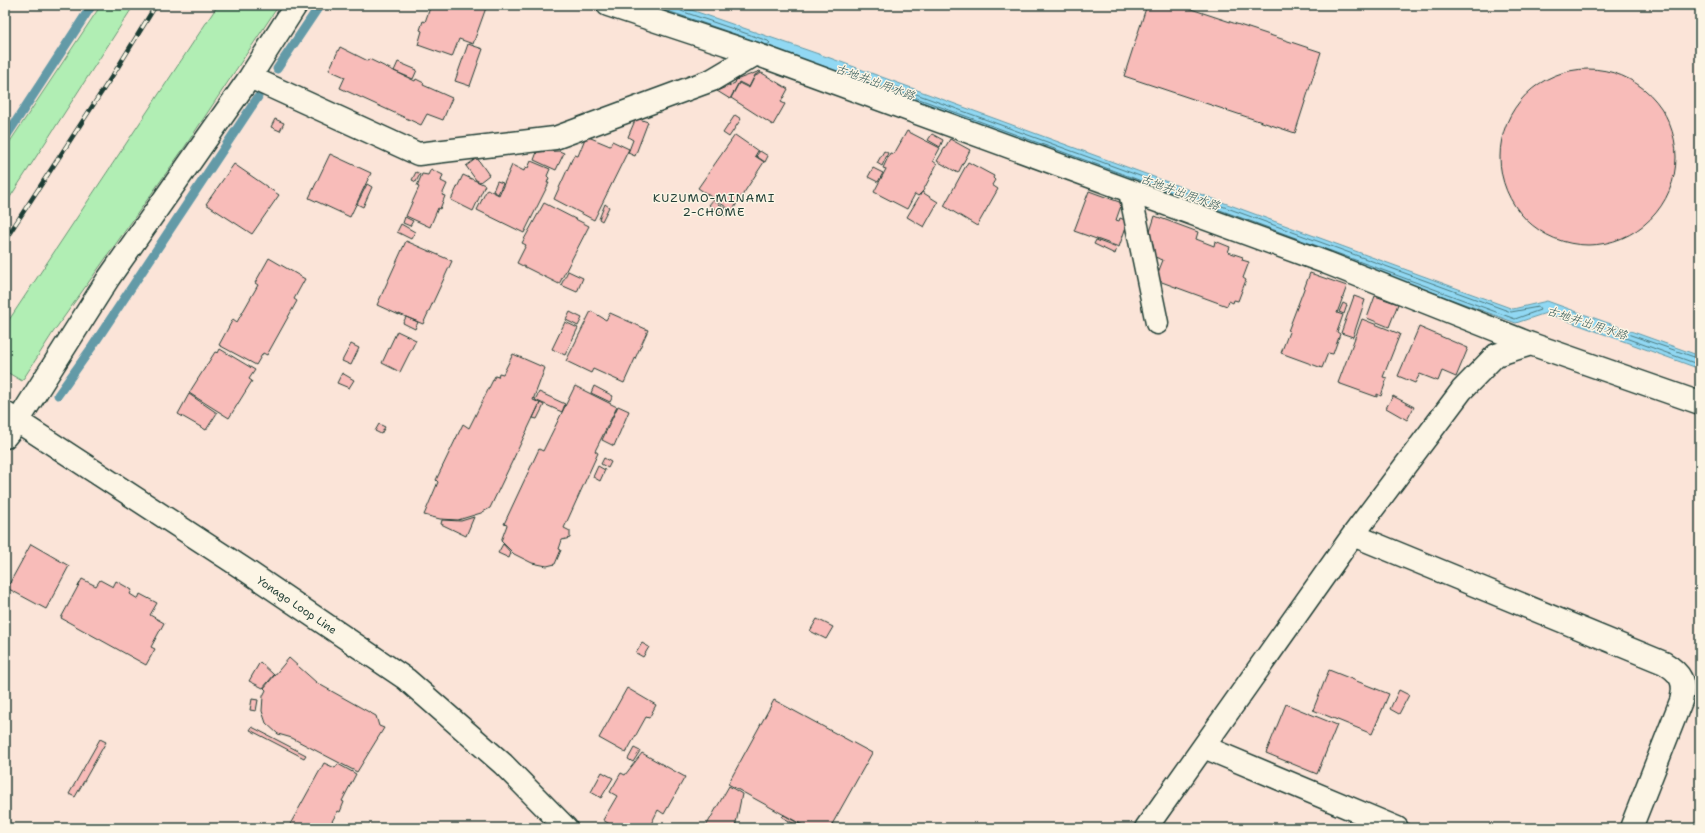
<svg xmlns="http://www.w3.org/2000/svg" width="1705" height="833" font-family="'Shantell Sans','Klee One',sans-serif">
	<style>
		.green { fill: #b1eeb4; stroke: #689674 }
		.water { fill: #91d8f3; stroke: #639aa7 }
		.lines { fill: none; stroke-linecap: round; stroke-linejoin: round }
		.shore { stroke: #4d7b80; stroke-width: 1 }
		.stream { stroke: #639aa7; stroke-width: 9 }
		.building { fill: #f8bcb9; stroke: #1f3d34 }
		.minor-casing { stroke: #1f3d34; stroke-width: 25 }
		.major-casing { stroke: #1f3d34; stroke-width: 25 }
		.minor { stroke: #fcf5e5; stroke-width: 22 }
		.major { stroke: #fcf5e5; stroke-width: 22 }
		.rail-casing { stroke: #1f3d34; stroke-width: 4.5 }
		.rail { stroke: #fcf5e5; stroke-width: 3; stroke-dasharray: 9; stroke-linecap: butt }
		.labels { text-anchor: middle; stroke-width: 3; stroke-linejoin: round; paint-order: stroke }
		.street-label { font-size: 11px; fill: #1f3d34; stroke: #fcf5e5 }
		.water-label { font-size: 12px; font-style: italic; fill: #365c5a; stroke: #fcf5e5 }
		.neighbourhood-label { font-size: 12px; letter-spacing: 1px; fill: #1f3d34; stroke: #fcf5e5 }
	</style>
	<rect width="100%" height="100%" fill="#fbe4d8"/>
	<filter id="ink" filterUnits="userSpaceOnUse"><feTurbulence type="fractalNoise" baseFrequency=".025" numOctaves="2"/><feDisplacementMap in="SourceGraphic" scale="8" xChannelSelector="R" yChannelSelector="G"/><feConvolveMatrix kernelMatrix="1 2 1 2 8 2 1 2 1" color-interpolation-filters="sRGB"/></filter>
	<g filter="url(#ink)">
		<path class="green" d="M101 5H134L5 205V149Z
			M218 5H279L184 148 54 331 22 381 5 371V326Z"/>
		<path class="water" d="M638 5H677L830 58 1513 309 1547 301 1700 356V369L1546 313 1516 323 1201 207Z"/>
		<g class="lines">
			<path class="shore" d="M650 5 767 45 770 43 768 41 681 11 678 5
				M897 87 1511 312 1538 307 1540 310 1515 319 895 90 894 88Z
				M1700 359 1622 332 1619 333 1620 336 1700 365"/>
			<path class="stream" d="M277 69 320 5
				M5 138 92 5
				M58 395 92 347 258 97"/>
		</g>
		<path class="building" d="M431 5H487L473 44 459 39 452 57 418 45 422 31 420 30 423 21 425 22Z
			M1147 5H1179L1321 52 1295 133 1124 76Z
			M468 44 483 49 470 86 455 81Z
			M340 47 368 61 369 59 415 81 416 79 424 83 423 85 452 98 443 120 427 114 421 125 340 88 345 77 329 70Z
			M398 62 417 70 413 79 394 71Z
			M1500 157a88 88 0 1 1 176 0a88 88 0 1 1-176 0Z
			M760 71 761 72 755 75 749 87 739 82 730 99 717 91 735 83 736 80Z
			M762 73 788 89 781 102 785 104 773 125 731 98 739 83 749 88 755 76Z
			M735 115 741 119 729 137 723 133Z
			M636 118 648 122 635 156 628 153 633 140 628 137Z
			M275 119 284 123 280 131 271 127Z
			M907 131 940 148 933 161 937 164 923 191 918 196 915 194 907 209 874 192 886 169 883 168 890 153 894 154Z
			M932 134 943 140 940 147 928 140Z
			M735 135 758 151 755 156 764 162 732 211 698 188Z
			M586 136 610 146 612 141 629 149 594 220 554 199 574 155 578 156Z
			M950 139 970 150 958 173 937 161Z
			M559 151 564 153 556 170 534 160 537 152Z
			M760 151 768 156 765 162 756 156Z
			M884 151 888 153 882 166 877 163Z
			M330 154 371 173 350 217 309 198Z
			M477 158 489 175 480 182 476 180 466 166Z
			M531 161 550 169 547 176 549 178 547 183H549L524 233 477 210 487 189 499 195 512 165 524 171 525 167 528 168Z
			M968 162 994 176 993 178 995 180 992 185 998 189 977 226 944 206Z
			M234 164 279 195 252 234 206 204Z
			M873 168 883 173 878 182 868 177Z
			M431 169 443 175 441 181 447 184 442 195 445 196 440 209 438 208 430 227 406 216 419 187 417 186 422 174 428 175Z
			M416 172 420 174 416 182 412 180Z
			M463 175 485 185 473 211 451 200Z
			M497 181 503 183 498 194 493 191Z
			M367 184 372 187 363 207 357 204Z
			M1089 191 1122 203 1116 220 1119 221 1120 218 1127 221V224L1119 247 1074 231Z
			M922 192 938 202 924 227 907 217Z
			M713 200 729 211 726 216 709 205Z
			M544 203 589 226 559 284 517 263 526 245 522 243Z
			M605 204 609 207 602 221 599 219Z
			M1155 216 1198 232 1196 239 1214 246 1215 241 1230 247 1228 252 1243 257 1242 260 1249 262 1243 278 1246 280 1238 301 1234 300 1233 303 1229 301 1227 306 1159 281 1160 279 1156 278 1163 260 1152 256 1154 249 1149 247 1152 240 1148 238Z
			M405 217 413 221 410 226 403 223Z
			M401 224 415 232 411 239 397 232Z
			M1096 240 1117 248 1115 254 1094 244Z
			M406 241 452 261 423 324 399 314V315L377 305Z
			M269 258 305 279 294 299 297 301 267 355 263 353 256 365 219 345 233 319 237 322 258 285 255 283Z
			M568 271 583 278 577 292 561 285Z
			M1310 273 1347 286 1337 313 1343 315 1337 332 1340 334 1333 354 1328 353 1322 368 1281 353 1289 332 1288 331Z
			M1354 296 1365 300 1353 337 1341 333Z
			M1375 296 1398 304 1389 327 1367 318Z
			M1343 303 1347 305 1344 314 1339 312Z
			M591 311 606 320 610 313 648 330 624 383 593 369 591 373 566 361Z
			M570 312 582 318 578 326 566 320Z
			M406 317 418 322 415 329 403 323Z
			M1362 319 1400 334 1383 377 1387 378 1381 396 1377 394V397L1338 383Z
			M565 322 578 328 565 355 552 349Z
			M1419 327 1468 348 1456 377 1442 371 1438 381 1420 374 1415 383 1398 376Z
			M397 331 416 340 400 372 382 363Z
			M351 344 359 348 351 365 342 361Z
			M220 349 255 370 249 379 252 381 229 418 189 393 215 352 218 353Z
			M513 354 545 368 533 400 540 403 490 508 481 513 458 520 440 519 424 515 438 482 436 480 463 424 469 428 495 376 498 377 499 373 503 374Z
			M342 373 354 380 349 388 337 383Z
			M575 386 617 407 595 451 598 453 564 528 570 531V538L562 540 559 549 561 550 555 564 547 566 532 563 514 554 501 541 507 525 504 524 539 449 543 451Z
			M594 386 613 396 610 402 591 393Z
			M539 392 565 404 562 412 535 400Z
			M189 394 217 413 206 430 178 414Z
			M1393 396 1414 407 1407 420 1386 408Z
			M540 403 544 405 537 419 533 418Z
			M618 406 629 411 614 446 602 440Z
			M379 424 385 427 381 434 375 431Z
			M604 458 611 462 608 468 601 464Z
			M598 466 605 470 600 481 593 477Z
			M474 517 466 536 441 524 442 520 461 521Z
			M31 544 69 566 46 609 7 588Z
			M503 544 511 553 509 558 498 553Z
			M82 579 96 586 100 580 113 587 116 581 132 590 130 594 138 599 140 594 157 603 150 615 164 623 151 647 155 649 146 665 61 618Z
			M817 619 833 627 826 639 810 631Z
			M642 643 649 647 643 657 636 653Z
			M289 658 317 683 376 716 379 726 384 728 357 772 292 738 278 734 266 723 262 711 263 696 266 690 264 688Z
			M260 662 274 675 263 688 249 681Z
			M1329 670 1389 694 1372 734 1313 710Z
			M627 688 656 705 649 718 646 717 626 753 599 738Z
			M1399 690 1409 695 1399 714 1390 709Z
			M252 699 258 700 256 711 250 710Z
			M774 700 872 753 830 828H808L728 784Z
			M1286 704 1337 725 1317 774 1266 753Z
			M252 727 306 755 304 758 250 730Z
			M100 739 106 742 75 797 69 794Z
			M634 748 640 751 633 762 628 759Z
			M642 753 685 777 664 814 658 810 650 826 646 824 644 828H616L603 820 617 796 610 792 621 773 625 775Z
			M324 763 335 768 338 764 356 774 342 801 344 802 340 812 338 811 328 828H288Z
			M602 772 613 778 601 798 591 792Z
			M729 786 742 794 735 828H705Z
			M784 815 806 828H802L782 817Z"/>
		<g class="lines">
			<g class="minor-casing">
				<path id="minor" d="M608 5 756 54 1327 263 1531 344 1700 403
					M250 77 418 154 555 138 712 80 756 54
					M1130 192 1157 323
					M5 437 18 421 108 279 250 77 296 5
					M1353 535 1664 663C1681 673 1686 682 1681 701L1631 828
					M1204 747 1397 828
					M1146 828 1353 535 1462 390 1496 355 1531 344"/>
			</g>
			<g class="major-casing">
				<path id="major" d="M5 413 247 571 406 679 503 764 566 828"/>
			</g>
			<use href="#minor" class="minor"/>
			<use href="#major" class="major"/>
			<g class="rail-casing">
				<path id="rail" d="M5 240 118 67 156 5"/>
			</g>
			<use href="#rail" class="rail"/>
		</g>
	</g>
	<g class="labels">
		<g class="street-label">
			<text transform="translate(297 605) rotate(34)" y="4">Yonago Loop Line</text>
		</g>
		<g class="water-label">
			<text transform="translate(875 82) rotate(20)" y="4">古地井出用水路</text>
			<text transform="translate(1180 192) rotate(20)" y="4">古地井出用水路</text>
			<text transform="translate(1587 323) rotate(18)" y="4">古地井出用水路</text>
		</g>
		<g class="neighbourhood-label">
			<text x="714" y="202">KUZUMO-MINAMI<tspan x="714" dy="14">2-CHOME</tspan></text>
		</g>
	</g>
	<rect width="1705" height="833" fill="none" stroke="#fcf5e5" stroke-width="20"/>
	<rect x="10" y="10" width="1685" height="813" fill="none" stroke="#1f3d34" stroke-width="1.5" filter="url(#ink)"/>
</svg>
